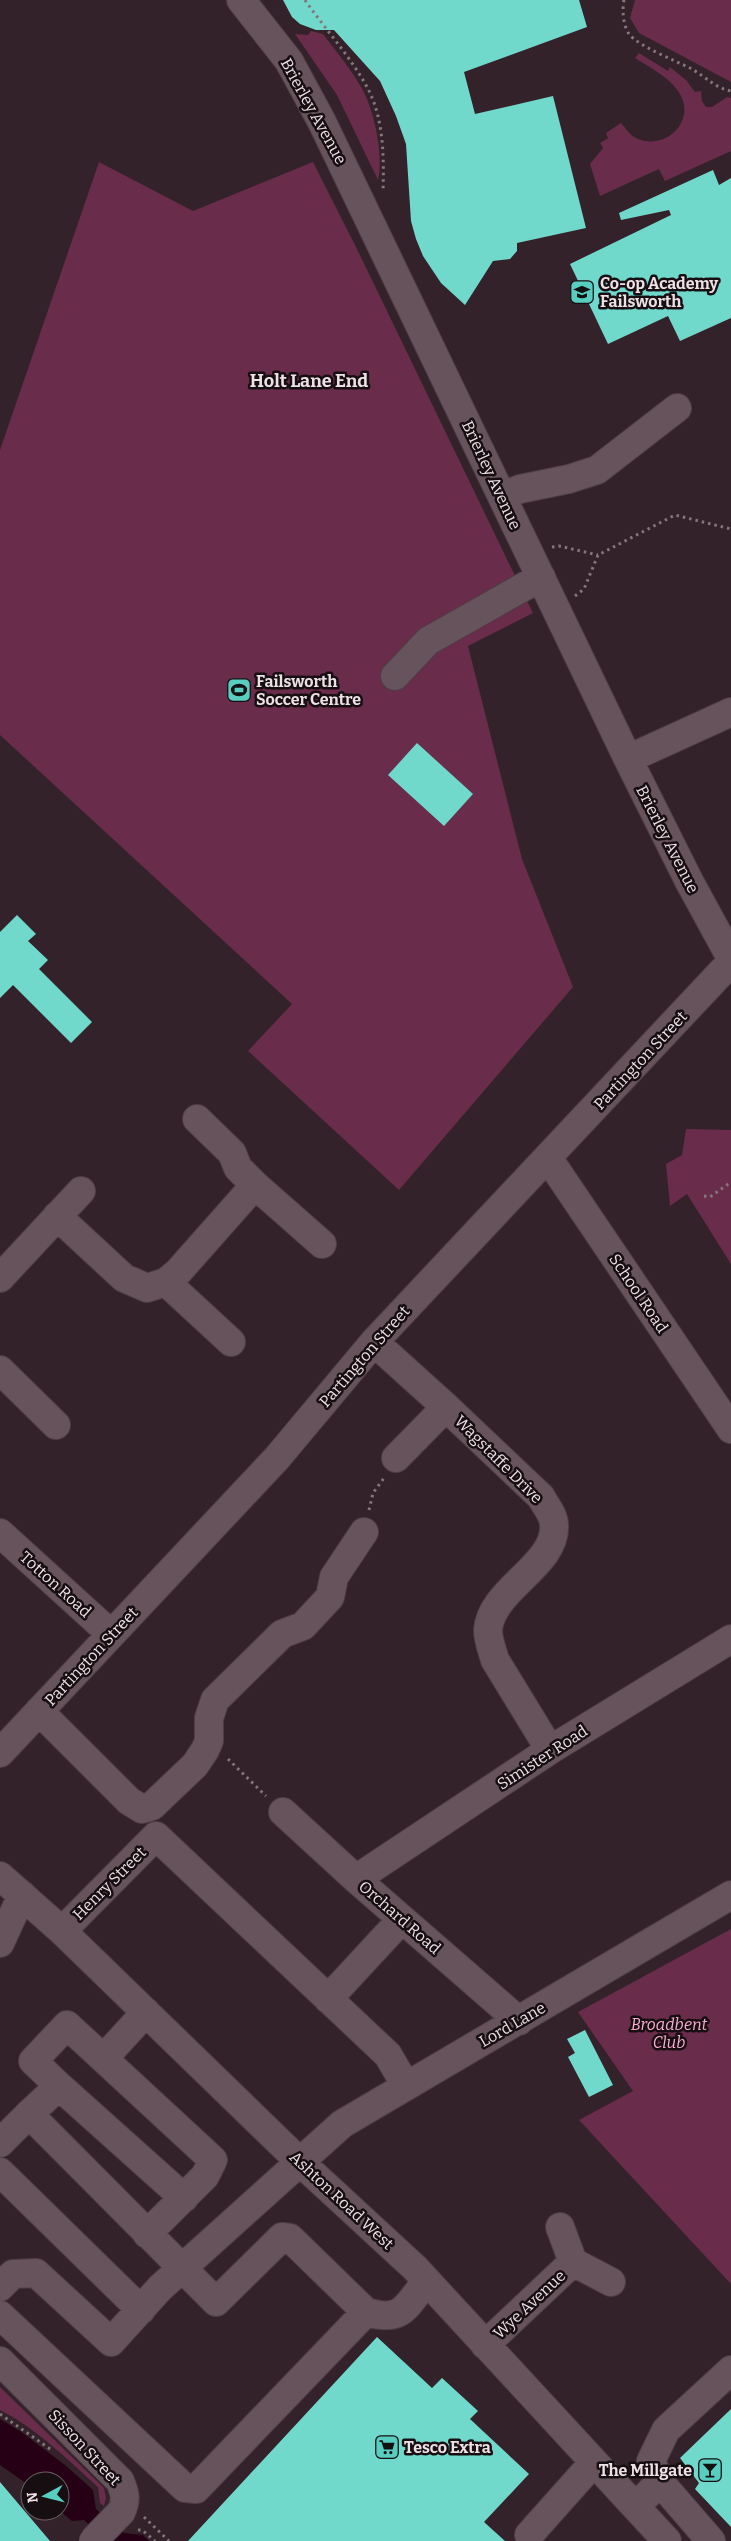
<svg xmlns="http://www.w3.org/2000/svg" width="731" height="2541" font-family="Bitter,serif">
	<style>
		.green { fill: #692c4a }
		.water { fill: #260014 }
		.building { fill: #71d9cc }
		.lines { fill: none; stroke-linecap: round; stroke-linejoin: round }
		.minor-casing { stroke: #4d3e45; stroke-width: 30 }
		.path { stroke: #84767c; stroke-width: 3; stroke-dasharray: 2.5 4; stroke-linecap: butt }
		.minor { stroke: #67535c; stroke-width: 28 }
		.minor-bridge-casing { stroke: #4d3e45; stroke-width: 30; stroke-linecap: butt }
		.minor-bridge { stroke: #67535c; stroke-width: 28 }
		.labels { text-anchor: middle; stroke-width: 5; stroke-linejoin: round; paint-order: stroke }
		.street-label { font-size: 16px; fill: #ede1e6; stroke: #160e11 }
		.poi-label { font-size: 16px; font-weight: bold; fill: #ede1e6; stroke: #160e11; text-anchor: start }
		.park-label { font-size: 16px; font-style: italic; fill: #fcacd0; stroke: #160e11 }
		.neighbourhood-label { font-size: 18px; font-weight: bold; fill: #ede1e6; stroke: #160e11 }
	</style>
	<rect width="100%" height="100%" fill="#332229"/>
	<path class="green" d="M635 0H731V82L639 33 630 18Z
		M311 31 323 34C336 51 350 68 361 87 374 108 384 156 378 180L337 95 295 34 308 35Z
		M639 53 668 71 670 67 686 80 695 92 701 91 702 101 706 107H712L727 97 731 98V151L665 181 659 169 600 196 590 164 603 148 600 143 608 138 606 133 621 123C625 127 629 134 634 137 664 154 699 120 678 91 669 77 649 67 635 58Z
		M99 162 193 211 313 162 358 251 533 613 468 646 522 859 573 987 399 1190 248 1051 292 1004 0 735V450Z
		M686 1129 731 1130V1264L687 1194 670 1206 666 1164 682 1155Z
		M731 1929V2284L579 2120 633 2091 578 2012Z
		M0 2387 104 2488 106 2498 104 2506 100 2503 98 2487C67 2459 37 2429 0 2410Z"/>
	<path class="water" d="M0 2419 20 2431 65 2465 93 2490 96 2509 124 2533 143 2535 149 2541H106L84 2520 72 2521 60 2511V2481H30V2486L0 2465Z"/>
	<path class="building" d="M283 0H579L587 27 464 72 475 114 553 96 586 228 517 243V251L510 259 493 261 465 305 441 283 423 256 416 239 411 221 406 144 396 116 380 81 334 30H316L300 24 292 17Z
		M713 170 719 185 731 178V318L680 341 668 316 608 344 570 264 671 215 669 210 621 220 619 213Z
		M417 743 473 794 444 826 388 775Z
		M17 915 36 934 28 941 48 960 39 969 92 1022 71 1043 13 985 0 998V932Z
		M585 2030 613 2085 589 2097 568 2057 575 2053 567 2039Z
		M377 2337 432 2388 442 2378 478 2411 470 2419 529 2474 484 2522 505 2541H188Z
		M731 2409V2527L695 2489 699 2483 680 2458Z
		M0 2482 50 2541H0Z"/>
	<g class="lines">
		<g class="minor-casing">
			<path id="minor" d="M241 0 289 61 322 122 628 759 689 881 731 958
				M502 496 520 489 569 479 597 470 677 408
				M395 676 428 641 541 577
				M628 759 731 712
				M197 1119 232 1153 238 1168 255 1185 322 1244
				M548 1158 731 1429
				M57 1216 124 1278 147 1288 166 1282 178 1272 255 1185
				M0 1278 81 1191
				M166 1282 231 1342
				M374 1342 446 1407 541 1497C545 1505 554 1515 554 1525 557 1565 491 1589 488 1630 488 1640 492 1650 495 1660L550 1750
				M0 1370 56 1425
				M396 1458 446 1407
				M0 1533 111 1634
				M39 1711 129 1801 142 1809 152 1806 195 1765 205 1750 209 1741V1718L215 1700 282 1634 303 1626 330 1597 334 1577 364 1532
				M0 1753 277 1458 374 1342 731 962
				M283 1812 356 1879 519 2021
				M0 1876 62 1931 299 2161 415 2268 667 2541
				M356 1879 550 1750 731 1639
				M62 1931 156 1836 388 2055 406 2086
				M0 1943 22 1895
				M328 1999 402 1919
				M104 2058 146 2012
				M59 2086 184 2198
				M29 2114 59 2086 33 2061 67 2025 213 2160 205 2176 147 2234
				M0 2143 29 2114 216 2302 282 2237 290 2238 366 2312 196 2489 185 2488 0 2315
				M0 2172 141 2310
				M560 2227 573 2262
				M0 2287 13 2274 36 2273 111 2342 160 2288 342 2124 731 1895
				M366 2312C404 2323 405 2306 427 2281
				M485 2345 573 2262 611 2282
				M0 2361 120 2481C125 2493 127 2500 121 2512
				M660 2482 651 2461 666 2430 731 2370
				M647 2495 660 2482 711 2541
				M529 2535 594 2462"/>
		</g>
		<path class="path" d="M305 0C325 29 350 56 367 87 384 118 384 158 383 192
			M624 0C622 10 623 25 629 34 638 46 676 61 690 68 705 76 715 88 731 91
			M552 547 559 546 598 555
			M575 596 584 589 598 555 675 515 731 529
			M704 1196 710 1197 731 1182
			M369 1510 373 1493 384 1478
			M228 1759 266 1796
			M0 2414 53 2451
			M144 2517 169 2541
			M138 2530H142L155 2541"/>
		<use href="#minor" class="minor"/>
		<g class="minor-bridge-casing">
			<path id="minor-bridge" d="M93 2541 121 2512"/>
		</g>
		<use href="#minor-bridge" class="minor-bridge"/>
	</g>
	<defs>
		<g id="school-square" transform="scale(1.25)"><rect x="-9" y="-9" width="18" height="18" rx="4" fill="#58cec0" stroke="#160e11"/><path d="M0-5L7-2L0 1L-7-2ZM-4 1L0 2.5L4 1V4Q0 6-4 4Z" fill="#111"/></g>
		<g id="stadium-square" transform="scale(1.25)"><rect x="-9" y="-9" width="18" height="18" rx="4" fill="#58cec0" stroke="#160e11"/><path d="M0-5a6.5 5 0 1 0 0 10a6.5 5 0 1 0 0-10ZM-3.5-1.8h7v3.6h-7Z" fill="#111"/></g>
		<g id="supermarket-square" transform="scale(1.25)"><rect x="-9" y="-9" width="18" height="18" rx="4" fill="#58cec0" stroke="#160e11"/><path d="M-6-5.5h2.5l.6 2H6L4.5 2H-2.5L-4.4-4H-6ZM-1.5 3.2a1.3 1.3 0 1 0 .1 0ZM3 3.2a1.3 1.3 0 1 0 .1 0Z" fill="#111"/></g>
		<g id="bar-square" transform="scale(1.25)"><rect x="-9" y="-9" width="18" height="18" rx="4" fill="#58cec0" stroke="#160e11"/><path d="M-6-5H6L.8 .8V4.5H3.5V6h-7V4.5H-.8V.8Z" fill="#111"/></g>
	</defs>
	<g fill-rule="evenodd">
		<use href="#school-square" x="582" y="292"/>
		<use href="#stadium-square" x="239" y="690"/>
		<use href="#supermarket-square" x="387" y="2447"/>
		<use href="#bar-square" x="710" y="2470"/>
	</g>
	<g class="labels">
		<g class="street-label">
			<text transform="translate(314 111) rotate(61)" y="6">Brierley Avenue</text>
			<text transform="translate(492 475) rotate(65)" y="6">Brierley Avenue</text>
			<text transform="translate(668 839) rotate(63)" y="6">Brierley Avenue</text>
			<text transform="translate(640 1060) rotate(-47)" y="6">Partington Street</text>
			<text transform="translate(639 1293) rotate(56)" y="6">School Road</text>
			<text transform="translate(364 1356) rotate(-49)" y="6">Partington Street</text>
			<text transform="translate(499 1459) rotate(45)" y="6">Wagstaffe Drive</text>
			<text transform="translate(56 1584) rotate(42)" y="6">Totton Road</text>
			<text transform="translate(91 1656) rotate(-47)" y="6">Partington Street</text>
			<text transform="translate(542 1757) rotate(-33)" y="6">Simister Road</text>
			<text transform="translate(109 1883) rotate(-45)" y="6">Henry Street</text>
			<text transform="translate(400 1917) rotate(41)" y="6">Orchard Road</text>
			<text transform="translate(512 2024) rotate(-30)" y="6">Lord Lane</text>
			<text transform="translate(342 2200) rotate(43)" y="6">Ashton Road West</text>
			<text transform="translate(529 2304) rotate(-43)" y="6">Wye Avenue</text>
			<text transform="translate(85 2447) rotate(47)" y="6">Sisson Street</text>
		</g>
		<g class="poi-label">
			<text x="600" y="289">Co-op Academy<tspan x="600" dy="18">Failsworth</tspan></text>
			<text x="256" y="687">Failsworth<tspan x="256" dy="18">Soccer Centre</tspan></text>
			<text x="404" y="2453">Tesco Extra</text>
			<text x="692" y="2476" text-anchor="end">The Millgate</text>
		</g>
		<g class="park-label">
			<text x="669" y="2030">Broadbent<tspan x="669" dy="18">Club</tspan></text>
		</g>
		<g class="neighbourhood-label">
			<text x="309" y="387">Holt Lane End</text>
		</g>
	</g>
	<g transform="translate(45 2496) rotate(263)"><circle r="24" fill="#160e11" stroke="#6c6266"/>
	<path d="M0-4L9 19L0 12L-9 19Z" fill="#58cec0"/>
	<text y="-8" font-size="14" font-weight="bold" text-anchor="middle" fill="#ede1e6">N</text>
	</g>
</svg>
